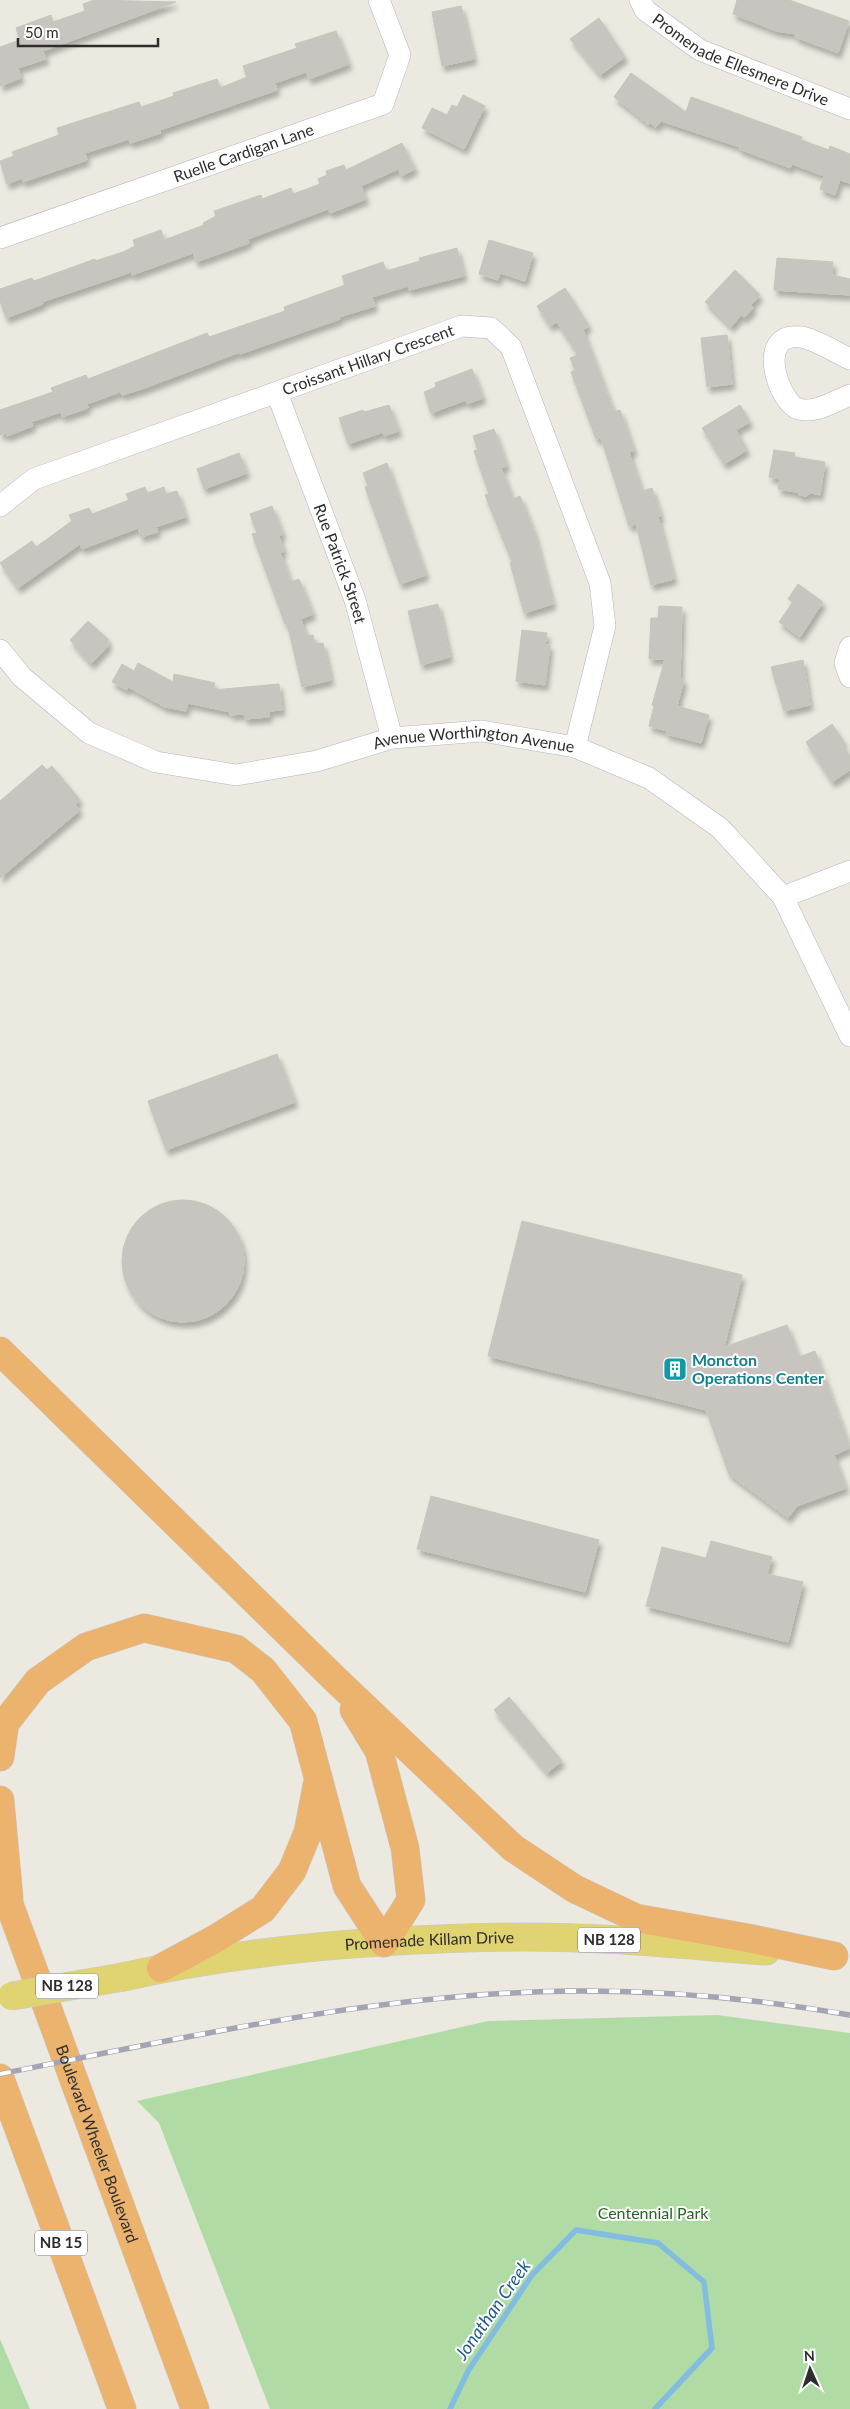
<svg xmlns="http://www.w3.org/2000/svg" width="850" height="2409" font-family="Lato,sans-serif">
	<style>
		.green { fill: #b1dba5 }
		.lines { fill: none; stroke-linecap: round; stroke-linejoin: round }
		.stream { stroke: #82bce0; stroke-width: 5.5 }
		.building { fill: #c8c5c0; stroke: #c8c4ba; filter: url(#shadow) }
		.street-casing { stroke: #b4b5bf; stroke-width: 22 }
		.primary-casing { stroke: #c8c8c8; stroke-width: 29 }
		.highway-casing { stroke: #c8c8c8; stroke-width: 29 }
		.street { stroke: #fff; stroke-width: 21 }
		.primary { stroke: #e0d372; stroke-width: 28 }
		.highway { stroke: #ebb36d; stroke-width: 28 }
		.rail-casing { stroke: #a4a4b4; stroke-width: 5.5 }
		.rail { stroke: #fff; stroke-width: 4; stroke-dasharray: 11; stroke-linecap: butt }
		.primary-bridge-casing { stroke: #c8c8c8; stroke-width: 29; stroke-linecap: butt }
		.primary-bridge { stroke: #e0d372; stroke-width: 28 }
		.labels { text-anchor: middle; stroke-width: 4; stroke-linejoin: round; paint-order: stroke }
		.shield { fill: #fff; stroke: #6c6c6c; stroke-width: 1 }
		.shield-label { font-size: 15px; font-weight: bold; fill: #2d2d2d }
		.street-label { font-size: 16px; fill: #2d2d2d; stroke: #fff }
		.culture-label { font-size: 16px; font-weight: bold; fill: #0d838f; stroke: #fff; text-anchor: start }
		.park-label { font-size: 16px; fill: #2a6224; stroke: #fff }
		.water-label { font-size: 18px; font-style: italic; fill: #1f5b8e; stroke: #fff }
	</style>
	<defs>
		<filter id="shadow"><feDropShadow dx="3" dy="5.5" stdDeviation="2.5" flood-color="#0004"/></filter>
	</defs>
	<rect width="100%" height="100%" fill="#ece9e1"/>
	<path class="green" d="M717 2015 850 2033V2409H270L159 2123 137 2101 488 2021Z
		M0 2339 30 2409H0Z"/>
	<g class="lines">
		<path class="stream" d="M450 2409 468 2371 532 2275 576 2230 658 2243 704 2282 712 2348 655 2409"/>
	</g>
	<path class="building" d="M94 0 176 2 43 51 46 59 18 68 21 78 0 86V47L20 40 16 28 51 15 53 22 85 11 83 4Z
		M737 0H789L849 21 838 53 795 37 796 34 776 31 733 14Z
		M461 6 474 59 442 66 432 12Z
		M599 18 625 57 600 75 570 39Z
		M336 31 349 64 309 79 306 72 275 83 277 90 160 130 161 133 130 143 129 139 85 153 87 160 23 182 22 178 7 184 0 161 14 156 12 152 59 135 57 128 139 102 141 107 174 96 173 93 217 79 220 88 247 77 243 66 297 48 295 44Z
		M631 73 686 112 691 97 802 137 801 140 829 150 830 146 850 154V183L840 180 835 195 820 189 824 176 792 164 790 168 739 149 740 147 661 121 656 127 650 123 648 124 614 97Z
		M463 95 485 106 464 149 422 128 432 108 447 115 452 105 457 107Z
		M402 143 415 169 401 176 398 169 361 186 366 199 330 213 328 209 248 239 249 243 196 262 193 253 132 275 131 272 42 302 43 304 6 318 0 301V289L32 278 34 281 95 259V261L123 252 135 246 133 240 161 230 164 240 204 225 203 223 216 216 214 211 261 195 262 199 291 188 293 194 320 184 318 179 327 175 326 171 344 165 346 170Z
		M489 240 533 253 525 281 500 273 498 280 479 274Z
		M457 248 464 276 409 290 408 286 372 297 375 306 339 317 340 319 240 354V352L142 389 122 395 120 392 87 404 88 408 62 417 61 412 31 422 33 426 7 436 6 433 0 435V410L53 392 51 388 86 375 88 379 207 333 209 337 285 311 284 307 345 285 342 276 383 262 386 271 420 261 419 258Z
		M777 258 833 262 832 275 850 279V295L774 290Z
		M735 270 760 295 751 305 754 308 744 318 741 315 731 327 705 302Z
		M565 288 589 326 583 330 614 412 620 410 634 451 629 452 642 491 652 488 661 516 658 517 674 579 651 585 636 524 629 526 601 438 596 439 571 372 575 370 570 358 578 355 557 322 550 326 537 306Z
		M727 335 732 384 707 387 701 338Z
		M472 369 483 398 467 404 466 400 431 413 424 392 436 387 435 383Z
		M389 405 399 431 384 436 383 432 348 444 339 418 363 410 364 412Z
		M740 405 750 422 736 430 747 450 724 464 702 428Z
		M494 429 507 466 501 468 513 499 520 496 534 532 553 604 524 613 510 563 512 562 485 495 489 494 474 451 478 450 473 436Z
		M774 450 795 453 794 457 825 462 820 495 811 493 806 496 799 495 796 492 778 489 780 479 769 477Z
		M239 453 247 473 204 489 197 469Z
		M387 463 426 575 400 584 365 487 368 486 363 473Z
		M145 487 147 493 164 487 166 494 177 491 186 517 156 527 158 532 141 537 138 528 82 549 80 544 18 588 0 563 32 541 36 547 72 521 69 515 89 508 92 514 129 500 126 494Z
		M272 506 283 534 279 536 284 551 280 553 291 582 299 579 313 614 301 619 306 636 313 635 315 644 323 643 331 680 302 687 287 623 285 624 252 534 257 533 250 514Z
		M798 584 823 602 800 637 779 622 793 602 788 599Z
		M438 604 450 657 421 665 408 611Z
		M659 606 682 607 680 678 684 680 677 706 709 715 701 743 666 734 667 731 649 726 654 706 652 705 665 659H649L651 618H658Z
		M88 621 108 639V646L91 664 70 640Z
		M522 630 547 633 545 645H550L545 685 516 681Z
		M803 660 810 705 784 711 771 667Z
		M138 663 173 682 174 674 215 683 213 690 279 684 282 710 269 711V717L245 719 244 714 230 715V712L188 703 186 711 165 707 128 687 127 690 112 682 122 664 134 671Z
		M832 724 844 742 842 744 850 756V770L832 782 806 742Z
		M42 765 47 770 52 766 80 800 75 804 80 810 0 878V801Z
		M277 1054 295 1102 166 1150 148 1101Z
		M122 1261a61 61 0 1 1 122 0a61 61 0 1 1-122 0Z
		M522 1221 742 1275 724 1347 787 1325 799 1357 815 1351 850 1448 834 1455 846 1488 797 1506 788 1518 729 1474 706 1410 488 1356Z
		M431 1496 599 1540 585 1592 417 1549Z
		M711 1541 772 1557 767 1574 803 1582 788 1642 646 1606 662 1547 706 1558Z
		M509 1697 562 1761 547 1773 494 1710Z"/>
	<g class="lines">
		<g class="street-casing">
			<g id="street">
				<path id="s1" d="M640 0 645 10 700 50 850 109"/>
				<path id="s2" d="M0 238 383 104 400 55 379 0"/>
				<path d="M850 359C837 353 815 339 801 337 754 331 779 404 799 409 815 414 835 401 850 395"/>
				<path id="s3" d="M277 393 355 600 392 738"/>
				<path id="s4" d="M0 506 34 479 462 326 491 328 511 347 600 583 605 626 575 747"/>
				<path d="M850 647 845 663 850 677"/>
				<path id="s5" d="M0 650 22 677 89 733 156 762 236 775 317 761 392 738 482 731 575 747 649 778 720 828 783 897 850 1036"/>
				<path d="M783 897 850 871"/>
			</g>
		</g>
		<g class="primary-casing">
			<g id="primary">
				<path id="s6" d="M123 1977C251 1948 385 1939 517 1937 600 1936 684 1945 766 1951"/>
			</g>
		</g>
		<g class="highway-casing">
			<g id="highway">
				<path d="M0 1351 337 1681 513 1848 575 1889 636 1918 748 1938 834 1956"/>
				<path d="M0 1757 5 1723 38 1681 86 1647 144 1628 236 1649 263 1670 303 1721 347 1886 384 1943 411 1900 405 1848 379 1751 354 1710"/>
				<path d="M0 1800 9 1898"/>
				<path id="s7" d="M0 1879 195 2409"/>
				<path d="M161 1968 215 1939 263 1909 292 1871 308 1832 317 1785"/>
				<path d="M0 2078 122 2409"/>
			</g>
		</g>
		<use href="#street" class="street"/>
		<use href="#primary" class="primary"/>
		<use href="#highway" class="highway"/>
		<g class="rail-casing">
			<path id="rail" d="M0 2074C188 2037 379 1993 571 1991 665 1990 758 1999 850 2015"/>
		</g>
		<use href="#rail" class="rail"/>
		<g class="primary-bridge-casing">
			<path id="primary-bridge" d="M12 1996 123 1977"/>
		</g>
		<use href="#primary-bridge" class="primary-bridge"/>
	</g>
	<defs>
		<g id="building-square" transform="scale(1.25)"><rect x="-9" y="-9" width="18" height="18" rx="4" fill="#0f9aa8" stroke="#fff"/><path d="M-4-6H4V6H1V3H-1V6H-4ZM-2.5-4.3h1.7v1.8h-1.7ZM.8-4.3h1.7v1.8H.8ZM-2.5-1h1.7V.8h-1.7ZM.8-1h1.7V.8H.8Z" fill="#fff"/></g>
	</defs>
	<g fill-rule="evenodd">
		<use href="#building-square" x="675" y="1369"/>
	</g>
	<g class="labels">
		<g class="shield">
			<rect x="578" y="1927.5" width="62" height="25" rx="4"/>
			<rect x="36" y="1973.5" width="62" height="25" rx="4"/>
			<rect x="35" y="2230.5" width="52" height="25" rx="4"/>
		</g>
		<g class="shield-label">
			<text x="609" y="1945">NB 128</text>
			<text x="67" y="1991">NB 128</text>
			<text x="61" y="2248">NB 15</text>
		</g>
		<g class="street-label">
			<text dy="6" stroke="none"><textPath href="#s1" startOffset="120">Promenade Ellesmere Drive</textPath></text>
			<text dy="6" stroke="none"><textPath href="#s2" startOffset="258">Ruelle Cardigan Lane</textPath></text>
			<text dy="6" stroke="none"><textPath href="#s4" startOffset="398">Croissant Hillary Crescent</textPath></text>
			<text dy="6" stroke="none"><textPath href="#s3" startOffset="182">Rue Patrick Street</textPath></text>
			<text dy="6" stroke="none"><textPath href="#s5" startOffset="519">Avenue Worthington Avenue</textPath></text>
			<text dy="6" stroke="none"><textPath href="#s6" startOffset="309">Promenade Killam Drive</textPath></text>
			<text dy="6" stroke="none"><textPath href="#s7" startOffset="282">Boulevard Wheeler Boulevard</textPath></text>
		</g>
		<g class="culture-label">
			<text x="692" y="1366">Moncton<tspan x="692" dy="18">Operations Center</tspan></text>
		</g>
		<g class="park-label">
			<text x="653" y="2219">Centennial Park</text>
		</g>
		<g class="water-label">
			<text transform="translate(493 2310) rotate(-55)" y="6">Jonathan Creek</text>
		</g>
	</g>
	<g transform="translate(810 2369) rotate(357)" stroke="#ffffff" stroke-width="4" paint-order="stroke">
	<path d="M0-4L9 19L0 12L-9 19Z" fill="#2d2d2d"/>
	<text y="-8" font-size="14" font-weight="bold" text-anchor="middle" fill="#2d2d2d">N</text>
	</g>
	<path d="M18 38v8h140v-8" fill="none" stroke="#2d2d2d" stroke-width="2.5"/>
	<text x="25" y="38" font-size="15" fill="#2d2d2d" stroke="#ffffff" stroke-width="4" paint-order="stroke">50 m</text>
</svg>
